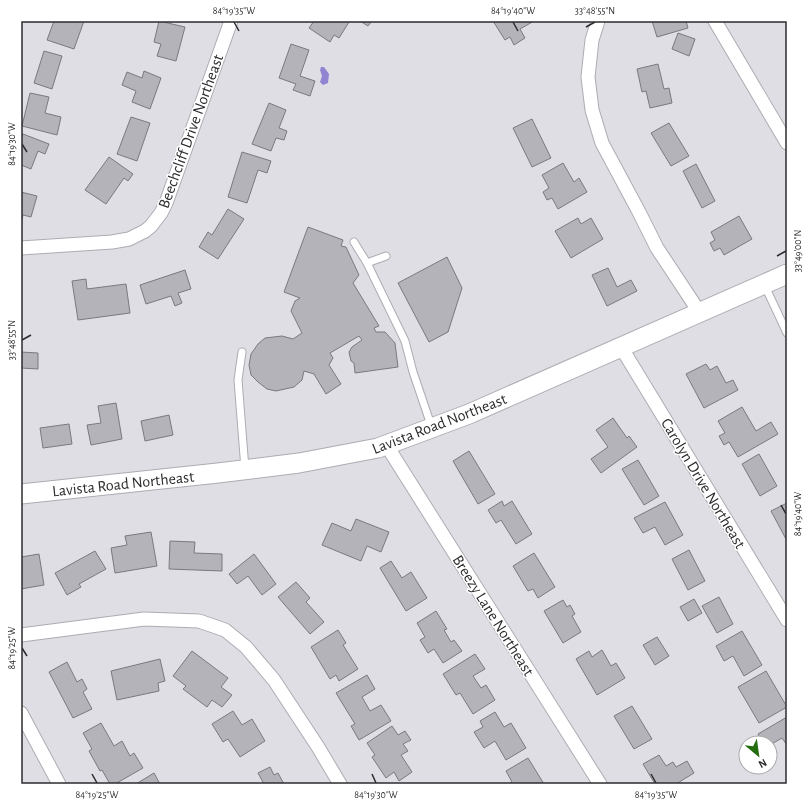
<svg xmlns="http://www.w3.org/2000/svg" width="808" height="805" font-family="'Alegreya Sans',sans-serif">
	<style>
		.water { fill: #9184d3 }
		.building { fill: #b4b3ba; stroke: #79797e }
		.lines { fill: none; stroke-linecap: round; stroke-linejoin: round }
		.lane-casing { stroke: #adacb3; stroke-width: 9 }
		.street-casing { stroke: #adacb3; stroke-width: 15 }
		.secondary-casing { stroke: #adacb3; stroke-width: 21 }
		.lane { stroke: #fff; stroke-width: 7 }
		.street { stroke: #fff; stroke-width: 13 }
		.secondary { stroke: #fff; stroke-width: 19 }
		.ticks { fill: none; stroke: #2c2b2e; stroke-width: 1.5 }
		.labels { text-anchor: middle; stroke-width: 3; stroke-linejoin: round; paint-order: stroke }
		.street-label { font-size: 16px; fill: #2c2b2e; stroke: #fff }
		.neatline { fill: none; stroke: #2c2b2e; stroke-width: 1.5 }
		.ticks-label { font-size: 10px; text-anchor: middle; fill: #2c2b2e }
	</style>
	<rect width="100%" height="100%" fill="#dfdee5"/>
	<path class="water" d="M321 67H324L329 74 328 83 323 85 320 82 322 76 320 70Z"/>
	<path class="building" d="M54 21H84L74 49 47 40Z
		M159 21 185 27 176 61 157 56 161 44 154 42Z
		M314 21H348L349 22 339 38 334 35 330 42 309 28Z
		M360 21H372L368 26Z
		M493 21H534L520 29 525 38 514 45 510 37 505 40Z
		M652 21H686L688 28 657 37Z
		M678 33 695 39 689 56 672 49Z
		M291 44 309 50 300 76 315 81 310 96 293 90 296 84 279 78Z
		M44 51 62 56 52 89 34 83Z
		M658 64 664 89 669 88 672 103 650 108 646 91 642 92 637 69Z
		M144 71 161 78 150 109 132 102 136 91 122 85 127 72 142 78Z
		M30 93 49 97 45 113 61 117 57 135 22 126Z
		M269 103 286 110 279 128 287 131 284 140 276 138 271 151 252 144Z
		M131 117 150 123 137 161 117 154Z
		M532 119 551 158 532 167 513 128Z
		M669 123 689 156 671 166 651 133Z
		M23 134 49 144 45 154 38 151 31 169 21 165V139Z
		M242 152 271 161 267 173 258 170 247 203 228 197Z
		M109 157 133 174 128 181 124 178 106 204 85 190Z
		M563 163 574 182 579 178 587 192 558 209 552 198 547 200 543 192 549 188 542 175Z
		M696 164 715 201 702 208 683 171Z
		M21 192 37 196 31 217 23 215 21 223Z
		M228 209 244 219 218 259 199 247 208 232 212 235Z
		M739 216 752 239 724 255 720 248 714 251 710 243 715 240 711 232Z
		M578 218 581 224 591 218 603 239 571 258 555 231Z
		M308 227 343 240 341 246 346 247 359 275 353 283 379 326 374 328 376 332H385L395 343 398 367 355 373 354 363 351 361 349 352 352 347 362 340 359 336 330 353 333 358 329 365 341 384 326 394 314 374 304 371 302 380 294 387 276 391 267 389 258 382 251 375 249 365 251 354 258 344 265 338 282 336 293 339 302 333 291 311 295 301 300 298 284 292Z
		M447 257 462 288 448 332 429 342 398 283Z
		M608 268 617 287 631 280 637 291 607 306 592 275Z
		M185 270 191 289 178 293 182 303 175 306 171 296 146 304 140 285Z
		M86 279 87 289 126 284 130 313 78 320 72 281Z
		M21 352 38 353V369L21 368Z
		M706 364 710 370 717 366 726 383 733 380 738 390 704 408 686 374Z
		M116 403 122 439 91 445 87 425 101 423 98 406Z
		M742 407 756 431 771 422 778 434 738 457 729 442 724 445 719 436 725 433 718 421Z
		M169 415 173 435 145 441 141 421Z
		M613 418 627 438 629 436 637 447 601 473 591 459 608 447 596 430Z
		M69 424 72 444 43 448 40 428Z
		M469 451 495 494 478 504 453 461Z
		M759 454 777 486 760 496 742 464Z
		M638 460 659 496 644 505 622 469Z
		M502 501 504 506 512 501 532 534 516 544 501 520 496 523 488 510Z
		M665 502 683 535 665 545 655 527 643 533 634 518Z
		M787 503V539H786L771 511Z
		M356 519 389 532 381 552 367 546 361 561 322 545 332 523 351 531Z
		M151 532 157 566 115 573 111 548 127 545 125 536Z
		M170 541 195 542 194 553 222 554V571L169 569Z
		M689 550 705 581 688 590 672 559Z
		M95 551 106 569 79 584 81 587 67 595 55 573Z
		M534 553 555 587 538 598 533 589 528 591 513 566Z
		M39 554 44 585 21 589V557Z
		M254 554 276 584 262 595 248 576 237 584 229 574Z
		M391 561 402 578 411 572 427 598 406 611 380 568Z
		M296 582 310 598 306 602 324 622 310 634 278 597Z
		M719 597 733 624 717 633 702 606Z
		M694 599 702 613 688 621 680 607Z
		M563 600 567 607 570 605 575 614 572 616 581 632 563 643 544 611Z
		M436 611 447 629 444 630 451 642 454 640 462 651 443 663 434 649 428 653 420 640 425 637 417 623Z
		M338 630 346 643 343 645 358 669 339 681 336 675 330 679 311 647Z
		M742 631 762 665 744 676 733 656 724 661 716 646Z
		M657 637 669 656 655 665 643 645Z
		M602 650 611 666 616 663 625 678 597 695 576 659 589 651 592 657Z
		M192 651 228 678 221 687 232 695 222 707 212 700 207 707 183 689 186 686 173 676Z
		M475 654 485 669 473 676 481 688 486 685 495 700 473 714 460 693 456 695 443 674Z
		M160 659 165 681 158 683 159 691 117 700 111 671Z
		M67 662 77 682 82 679 87 689 83 692 92 709 73 718 49 672Z
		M766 671 787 707 759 723 738 687Z
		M367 675 375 689 362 697 370 711 381 705 391 721 359 740 351 726 355 724 336 693Z
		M632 706 652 739 634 749 614 716Z
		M233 711 242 725 252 719 265 741 240 757 228 739 223 742 212 724Z
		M495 712 504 727 511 723 526 748 506 760 495 741 484 748 474 732 483 727 480 721Z
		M787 717V745L782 738 770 745V743H763L758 734Z
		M101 723 114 746 122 741 130 756 134 753 143 768 115 784H110L102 770 100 771 89 751 92 749 83 733Z
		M392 726 398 735 405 731 411 740 403 744 408 751 401 755 412 772 399 781 394 772 386 778 372 757 375 755 367 743Z
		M659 755 666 766 673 762 676 767 687 761 694 773 676 784H655L643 764Z
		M528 758 544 784H508L512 782 506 771Z
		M270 767 274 775 278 773 284 784H264L258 773Z
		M154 773 160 784H136Z"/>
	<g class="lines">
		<g class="lane-casing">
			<path id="lane" d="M354 242 367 263 405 341 413 372 432 428
				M367 263 386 256
				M764 284 787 333
				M242 352 238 380 245 469"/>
		</g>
		<g class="street-casing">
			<path id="street" d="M598 21 592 40 588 77 592 110 602 143 639 212 657 248 700 313
				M715 21 787 143
				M21 248 112 242 129 239 145 231 151 226 161 213 166 203 231 21
				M621 347 787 620
				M388 445 392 454 600 784
				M21 635 144 619 199 621 225 630 246 647 274 680 318 747 340 784
				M21 713 59 784"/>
		</g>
		<g class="secondary-casing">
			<path id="secondary" d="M21 494 218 473 299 463 378 448 469 414 787 274"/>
		</g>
		<use href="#lane" class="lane"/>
		<use href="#street" class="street"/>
		<use href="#secondary" class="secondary"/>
	</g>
	<path class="ticks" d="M234 22 239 31M513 22 518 31M586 27 595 22M22 144 27 152M777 256 786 251M22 340 31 335M781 505 786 514M22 648 27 656M92 774 97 783M372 774 376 783M651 774 656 783"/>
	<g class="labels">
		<g class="street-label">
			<text transform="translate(190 131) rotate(-70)" y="6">Beechcliff Drive Northeast</text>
			<text transform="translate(439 423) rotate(-21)" y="6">Lavista Road Northeast</text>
			<text transform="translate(123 483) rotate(-6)" y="6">Lavista Road Northeast</text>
			<text transform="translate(704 483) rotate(59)" y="6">Carolyn Drive Northeast</text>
			<text transform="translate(494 615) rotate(58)" y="6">Breezy Lane Northeast</text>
		</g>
	</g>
	<rect width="808" height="805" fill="none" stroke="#ffffff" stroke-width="44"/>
	<g transform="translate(758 755) rotate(151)"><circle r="19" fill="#ffffff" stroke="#abaaab"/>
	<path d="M0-3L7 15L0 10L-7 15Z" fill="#236d0e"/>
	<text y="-6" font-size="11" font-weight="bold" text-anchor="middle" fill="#2c2b2e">N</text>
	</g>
	<rect x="22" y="22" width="764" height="761" class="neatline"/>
	<g class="ticks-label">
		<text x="234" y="14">84°19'35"W</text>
		<text x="513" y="14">84°19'40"W</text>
		<text x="595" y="14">33°48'55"N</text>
		<text transform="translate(11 144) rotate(-90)" y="4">84°19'30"W</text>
		<text transform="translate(797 251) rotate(-90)" y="4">33°49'00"N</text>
		<text transform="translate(11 340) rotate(-90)" y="4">33°48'55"N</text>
		<text transform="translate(797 514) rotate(-90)" y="4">84°19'40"W</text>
		<text transform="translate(11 648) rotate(-90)" y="4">84°19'25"W</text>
		<text x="97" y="798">84°19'25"W</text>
		<text x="376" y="798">84°19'30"W</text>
		<text x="656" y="798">84°19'35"W</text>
	</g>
</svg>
